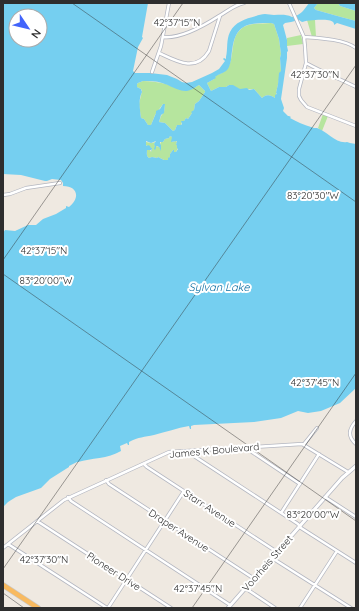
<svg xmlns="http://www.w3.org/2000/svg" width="359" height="611" font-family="Quicksand,sans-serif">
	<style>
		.green { fill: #b6e59e }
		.water { fill: #75cff0; fill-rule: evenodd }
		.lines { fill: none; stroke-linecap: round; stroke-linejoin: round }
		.minor-casing { stroke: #b4b7c1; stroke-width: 4 }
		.tertiary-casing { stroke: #b4b7c1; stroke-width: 4.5 }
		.trunk-casing { stroke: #c9c9c9; stroke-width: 6 }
		.minor { stroke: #fff; stroke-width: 2.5 }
		.tertiary { stroke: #fff; stroke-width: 3 }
		.trunk { stroke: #f8ba60; stroke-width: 4.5 }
		.ticks { fill: none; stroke: #2e2e2e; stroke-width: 1; stroke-opacity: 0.45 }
		.labels { text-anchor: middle; stroke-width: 4; stroke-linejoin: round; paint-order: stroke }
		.street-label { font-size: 10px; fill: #2e2e2e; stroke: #fff }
		.water-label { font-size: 11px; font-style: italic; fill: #0d6fa3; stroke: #fff }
		.ticks-label { font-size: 10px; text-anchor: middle; fill: #2e2e2e; stroke: #fff; stroke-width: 4; stroke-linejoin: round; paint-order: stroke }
	</style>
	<rect width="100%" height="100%" fill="#efe9e1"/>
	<path class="green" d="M318 3H338L340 6 356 11V21L341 17 316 10 314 8Z
		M307 20H315L316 37H312Z
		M271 23 274 24 279 39 281 54 280 58 281 71 276 93 277 95 275 98C270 95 267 94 262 98L254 89C249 89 244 90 239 89 235 88 234 85 229 85L226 87H219L211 91 207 83 214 79 216 75C240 71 226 41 241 29 248 22 262 24 271 23Z
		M301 35 303 44 287 46V38Z
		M143 81C150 81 158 82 166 84 181 89 183 95 199 85L205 91V92L199 101 195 104 194 110 188 119 186 118 184 121H182L181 125H177L175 130 173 131 165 123 159 122 161 116 164 112 165 104H163L155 115 151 125H148L144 119 141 118 139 104 142 91 141 89 137 87V84L138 83Z
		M323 114 328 116 322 131 318 128Z
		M170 136 172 137V142L176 141 177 142 176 145H177V148H178L176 152H174V150H173L170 154V157L168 159V160H164L158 157 157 158 152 157 149 158C146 156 147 153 147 150H150L151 152 152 149 146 145V142L151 143 156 142 154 144 156 146 159 147 161 150 160 144 161 142H163L165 139 169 138Z"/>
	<path class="water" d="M3 3H148L142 37 143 38 138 47 133 71 135 73H150L167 75 177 79 182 82 186 83 192 82 212 73 219 69 225 61 223 59 224 58 226 59V57C228 49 226 40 230 32 235 22 245 19 256 16 258 15 262 14 265 14 268 14 271 15 274 15 280 15 286 14 292 17 301 15 304 10 309 3H318L314 8 316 10 341 17 356 21V29L337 23 334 25C334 24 334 23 333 22 330 18 306 20 302 22L299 20 291 22 285 23 283 25 287 40V46L288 51 287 52V58L281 99 284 108 283 111 288 116H289L291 117 290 118C297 122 304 125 311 127 313 128 315 128 317 128 327 131 336 144 347 142L350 143 356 144V388L340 403 321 411 308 413 298 411 281 418 254 422 194 425 191 426V429H190L189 426C177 428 166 432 154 435 144 437 139 437 129 442V445H128L127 443 120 446 121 451C108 459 91 458 78 462H77L69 466V467L50 479 41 488 16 497 8 502 3 507V233L5 230 15 231 28 225H36L43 219 56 214 66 208V206L69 207C81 197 77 186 63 186V183L61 180 52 179 47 181H45L21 175 3 174ZM16 16H40V40H16ZM271 23 274 24 279 39 281 54 280 58 281 71 279 73 278 84 276 93 277 94 275 95V98C270 95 267 94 262 98L254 89 249 90 247 88 240 89 233 85H229L226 87H219L211 91 207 83 216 78 215 77C218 74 222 74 226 71 229 69 230 64 231 60 233 45 233 27 252 24 258 23 265 23 271 23ZM143 81C149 81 156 81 162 83 170 85 179 92 187 91 192 90 195 87 199 85L205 91V92L199 101 195 104 194 110 191 112 192 113 188 119 186 118 184 121H181L182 124 181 125H177L175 130 173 131 165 123 159 122 161 115 164 113 165 104H163L160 109 156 111V113L151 125H148L144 119 141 118C140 109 138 100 142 92L141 89 137 87V84L138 83ZM170 136 172 137 171 142 177 141 176 145H177V148L178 149 176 152H174V150H173L170 154V157L168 158V160H164L158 157 157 158 152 157 149 158C146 156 147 153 147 150H151V152L152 148H151L150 146 148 145 147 146 146 145V141L151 143 156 141 154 144 155 146 154 149 155 150 156 148V146H157L159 147 161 151V145L160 144V142H163L165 139 169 138Z
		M338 3H356V11L340 6Z"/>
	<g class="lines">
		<g class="minor-casing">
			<path id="minor" d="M289 3 304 37 305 47 306 63 299 89V96L301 100 307 107 356 126
				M163 37C180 39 205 25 219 16 228 11 234 5 244 3
				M304 37C318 38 344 39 356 48
				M159 53C176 61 196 73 209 51L220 16
				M306 63C322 72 340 79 356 87
				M152 72 161 46 169 3
				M3 195 10 194 26 188 60 183
				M356 421C349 429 347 436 356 444
				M304 444 317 428
				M248 447 252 452 300 484
				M189 451 194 456 298 524 301 528 356 563
				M144 464 147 467 277 552
				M106 480 109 484 253 578
				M68 497 71 501 230 605
				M325 497 356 517
				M281 513 319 454
				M37 521 171 608
				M8 544 107 608
				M3 548 64 500 169 452 302 444 348 472
				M272 558 351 608
				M245 588 275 608
				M108 608 184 491
				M300 608 337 551"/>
		</g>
		<g class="tertiary-casing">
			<path id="tertiary" d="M228 608 342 478 356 466"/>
		</g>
		<g class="trunk-casing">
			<path id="trunk" d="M3 585 38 608"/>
		</g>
		<use href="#minor" class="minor"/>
		<use href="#tertiary" class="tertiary"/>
		<use href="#trunk" class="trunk"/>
	</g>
	<path class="ticks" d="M72 3 356 202M3 260 183 3M3 274 356 521M3 569 356 65M3 593 24 608M192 608 356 373"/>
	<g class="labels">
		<g class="street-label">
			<text transform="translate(214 450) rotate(-5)" y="4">James K Boulevard</text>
			<text transform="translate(210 508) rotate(33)" y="4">Starr Avenue</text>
			<text transform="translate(179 530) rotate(33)" y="4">Draper Avenue</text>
			<text transform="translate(267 563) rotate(-49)" y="4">Voorheis Street</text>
			<text transform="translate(114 571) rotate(33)" y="4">Pioneer Drive</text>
		</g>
		<g class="water-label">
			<text x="219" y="291">Sylvan Lake</text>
		</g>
	</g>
	<g class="ticks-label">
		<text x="177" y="26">42°37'15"N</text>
		<text x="315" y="78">42°37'30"N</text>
		<text x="313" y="199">83°20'30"W</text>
		<text x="44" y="254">42°37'15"N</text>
		<text x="46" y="284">83°20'00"W</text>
		<text x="315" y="386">42°37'45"N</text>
		<text x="313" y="518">83°20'00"W</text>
		<text x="44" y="563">42°37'30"N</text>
		<text x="198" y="592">42°37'45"N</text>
	</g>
	<rect width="359" height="611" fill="none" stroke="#2e2e2e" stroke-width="8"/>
	<g transform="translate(28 28) rotate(125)"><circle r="19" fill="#ffffff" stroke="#ababab"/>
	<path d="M0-3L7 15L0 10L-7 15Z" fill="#4264fb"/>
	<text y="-6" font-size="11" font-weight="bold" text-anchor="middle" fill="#2e2e2e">N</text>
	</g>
</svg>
